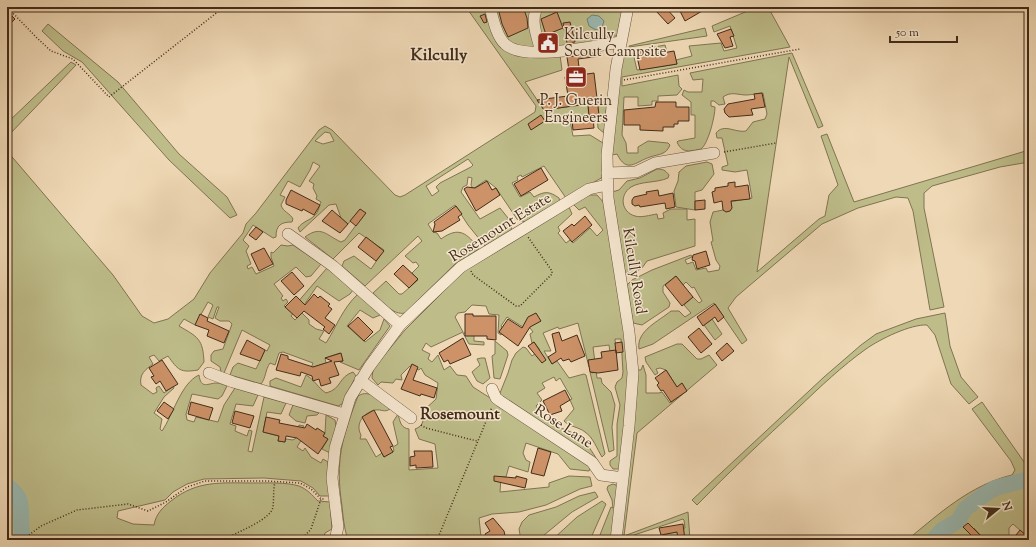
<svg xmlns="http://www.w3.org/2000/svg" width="1036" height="547" font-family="'Sorts Mill Goudy',serif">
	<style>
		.green { fill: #bebd8a; stroke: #807452; fill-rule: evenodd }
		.water { fill: #9ab9b1; stroke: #778074 }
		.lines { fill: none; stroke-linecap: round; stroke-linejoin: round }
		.river { stroke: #9ab9b1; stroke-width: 16 }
		.building { fill: #cd9268; stroke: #422b19 }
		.minor-casing { stroke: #6d5640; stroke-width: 12 }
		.path { stroke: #422b19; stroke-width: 1.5; stroke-dasharray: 1 2; stroke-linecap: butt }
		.minor { stroke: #f5e6cf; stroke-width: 11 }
		.labels { text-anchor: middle; stroke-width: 3; stroke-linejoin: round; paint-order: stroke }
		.poi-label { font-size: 15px; fill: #422b19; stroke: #f5e6cf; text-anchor: start }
		.street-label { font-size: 15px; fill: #422b19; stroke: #f5e6cf }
		.neighbourhood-label { font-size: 16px; font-weight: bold; fill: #422b19; stroke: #f5e6cf }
		.quarter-label { font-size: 17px; font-weight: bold; fill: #422b19; stroke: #f5e6cf }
	</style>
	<rect width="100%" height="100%" fill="#efd8b5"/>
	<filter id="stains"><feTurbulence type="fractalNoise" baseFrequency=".005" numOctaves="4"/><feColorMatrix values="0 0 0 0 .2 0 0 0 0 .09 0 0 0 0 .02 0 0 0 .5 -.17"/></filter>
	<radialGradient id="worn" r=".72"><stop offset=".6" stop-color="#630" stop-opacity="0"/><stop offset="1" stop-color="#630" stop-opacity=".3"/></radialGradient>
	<path class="green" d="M466 7H623L617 36H611L560 55 562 70 525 82 544 110 607 101 604 133 598 128 597 115H599L588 107 589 116 570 120 573 136 590 135 603 143V177L566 198 544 166 522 177 521 175 517 177 518 180 512 183 520 197 530 192 534 197C545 191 549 191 559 198L560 202 525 222 517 219 496 188 486 180 473 189 471 185 472 178 468 177 467 185 463 187 461 192 480 219 500 208 512 223 511 231 485 246 468 225 455 205 428 224 433 232 437 233 441 239C459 226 467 233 479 249L455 264 405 313C393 316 381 300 373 293L386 281 399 294H402L418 280 412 273 419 266 416 262 413 263 405 256 422 241 418 236 365 286 342 266 344 261 354 256 371 269 384 250 359 233 333 259 305 237C321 225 326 235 341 242L345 240 365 213 360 209 348 224 341 218 336 204 329 205 300 232 298 228C303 221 309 221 314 216 319 212 319 206 321 202L316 199 317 196 313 188 314 184 309 181 320 166 313 162 310 170 300 187 288 181 280 195 285 197 281 205C283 212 290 213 293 219L292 222C281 222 276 225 276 237L273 238 253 225 243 240 249 246 246 251 251 264 247 266 248 269 252 267 256 274 274 266 271 257V252L273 253 281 245 288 246 293 245 321 264 311 276 306 277 296 267 274 284 283 296 281 298 283 301 286 299 288 302 284 306 290 311 327 268 353 290 350 294 339 301 317 286 304 305 302 303 291 316 295 320 302 313 309 320V324L316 329 324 331 319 339 326 343C337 326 342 309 358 294L380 315 373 318 360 310 347 326 365 342 380 330 384 319 390 326 359 370 340 362 343 361 340 353 325 358 326 363 311 368 313 363 283 352 279 353 275 365 270 363C265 370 266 378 261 384L230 375 233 367 238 363 256 369 265 350 267 351 270 345 242 330 224 373 221 372 220 367 211 361V355L214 351 223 349 232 324 229 321H220L215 318 219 307H217L213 319 208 317 213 305 208 302 195 325 184 319 179 326C198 337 203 339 204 362L198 370C180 373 178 370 168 356L159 361 154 355 149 357 153 364C145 370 139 374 141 385L153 394 157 392 156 388 159 386 164 393 173 386 174 388 164 397 154 413 162 419 160 429 162 431C173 415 181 383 199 375 201 390 208 383 217 383 220 383 224 385 227 386L222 396 218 399 192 394 186 414 187 420 194 422 196 417 218 422 224 405 235 388 258 395 253 406 236 404 230 424 236 426 235 431 247 436 249 430 252 431 248 451 252 452 264 397 286 403 281 414 267 412 263 432 279 436 278 441 285 442 286 439 293 440 296 438 299 425 304 426 298 436 302 439 297 447 303 451 305 448 311 457 321 463 323 459 328 462 329 496H320L313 488 301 481 264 478 204 479 187 484 173 492 165 500 118 511 117 518 133 524 154 525C156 514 162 508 171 501 197 480 221 483 253 483 266 483 286 482 299 486 307 489 312 495 318 501L330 502 332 529 325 533 323 540H7V151L113 275 142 316 154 323 168 319 194 299 210 273 243 233 246 224 256 213 319 130 325 126 332 130 395 195 400 197 405 195 535 112 536 106ZM325 132 330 133 334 141 323 144 315 141ZM468 159 473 165 471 167 440 183 436 187 439 191 432 196 426 186Z
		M757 7H768L790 47 622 77V86L678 75 679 86 682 89 677 95 658 96V101H652V105L638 106V97H624L622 135 626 143 627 153H638V147L648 141 668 143 670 145C666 155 659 154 650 157 635 162 627 174 617 154L612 155 622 56 633 53 637 70 677 64 676 60 692 56 689 46 721 43 724 51 737 48 730 26 714 32 712 26Z
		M48 24 118 82 179 154 227 197 237 215 230 218 169 160 82 62 63 51 42 31Z
		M705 28 707 36 629 47V46Z
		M665 45 667 52 650 55 649 48Z
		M792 53 823 126 818 128 789 57 757 272 819 219 825 216 829 195 838 185 821 136 827 134 854 202 1029 150V162L1000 167 932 186 924 193V208L944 307 930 310 913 211 908 198 896 197 858 208 822 224 736 297 728 308 747 340 742 344 714 303 653 344 639 349C636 331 659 321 671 311H679L685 317 691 313 684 305 693 297 699 303 702 301 694 287 692 288 686 282 683 285 676 276 663 286V292L670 303 669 307 642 325 633 323 627 285 632 280 652 270 691 255 692 257 685 260 687 264 693 262 696 270 706 268 708 272 719 270 720 266 716 260 711 242 713 241 710 222 713 212 723 210 729 202 752 198 747 170 735 172 722 170V167L728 165 722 138H717L716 133C724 123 735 133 746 131L753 122 765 119 767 114 763 93C758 93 752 95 746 95 738 95 731 91 723 97L725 104 719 105 714 101H711V106L715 107C715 117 708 144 701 149 691 151 682 154 677 142L678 141 695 138V115H691V102L682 95 684 90 688 92H702L703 79 693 80 690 73Z
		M71 62 76 65 7 137V123Z
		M707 162 712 164 714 174 702 190 695 192V210L676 207 674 191 678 181 679 172 686 166Z
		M657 169C663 169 665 170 669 175L668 178C657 183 641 181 631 187 619 195 621 212 635 216 641 218 650 215 657 214L658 219 664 218 663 213 671 209H687V220L695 219V246L647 261 642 268 631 274 625 272 612 192 619 190 627 181 640 178Z
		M590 195H597L605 204 621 299 630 384 619 469H613L610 465V461L617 456V424L620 405 615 387 617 382 622 378 623 372 621 339H615L616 351 610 352 609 345 593 347 597 378H601L602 383 611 392 615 405 612 427 614 450 609 452 590 372 593 373 592 368 589 367 578 323 559 329 558 327 543 333 551 351H544L552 364 557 361 569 378 584 374 586 375 605 454 602 457C597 449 593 437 585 432 579 427 570 427 564 421L574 409 570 400 572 399 560 378 556 381 554 377 542 383 545 388 537 393 542 400 536 406C552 432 557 423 578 436 587 442 592 452 598 461L500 400V393L508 373 512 360 516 353 523 347 526 348 532 356 540 350 534 342 532 343 530 334 533 332 530 328 523 327 507 317 501 326 503 329 501 335 498 333 499 315 489 314 486 306 472 305 465 312 458 313 455 317 463 332 431 347 426 343 422 350 430 354 428 359 432 362 438 355 444 370 450 366 457 375 466 376 473 387 592 463 589 471 570 469 558 454 526 443 523 453 526 460 530 462 528 472 509 466 506 477H501L500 492 549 487V483L569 476 590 477 592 486 580 489 546 505 519 512 492 514 479 518 481 537 478 540H432L433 536 426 535 425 540H378L347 537C344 527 343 516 342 506 335 460 342 438 358 396 370 388 381 402 390 409 384 413 382 409 375 410 363 413 355 424 361 435L360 439H366L376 457 382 453 384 457 394 451 393 447 398 444 393 422 398 414C400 422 401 428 409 429V470L438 468 435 444 419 439 415 429C424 426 424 419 422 412L436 399 438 383 425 375 421 368 419 370 410 366 401 375 402 380 396 379 393 383 381 382 378 385 372 378 373 369 405 330 468 267 569 207 572 214 558 227 560 231 558 233 566 243 570 240 573 243 590 228 597 236 603 230 585 207 579 210 572 203Z
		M945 313 950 346 961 377 978 397 969 404 951 384 935 335 927 325C911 324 880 339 866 349 842 366 820 387 799 407 764 439 730 471 697 505L692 500 824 377 861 345 876 334 916 319Z
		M712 319 722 334 715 340 704 325Z
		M474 332V341L484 342V345L469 344 463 333Z
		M495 341 507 351 508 355 500 379 494 378 492 356 495 354Z
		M677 344H682L697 359H701L709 355 717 365 637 433 624 536 688 512 690 540H686L685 535 678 536V540H663V535L685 528 684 520 683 519 634 535 631 540H621L637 370H641L643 365 646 375V393H659L662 392 670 403 686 391 682 383 677 387 666 370 660 368 656 369 658 373 655 375 646 362 645 357Z
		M481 358H485L490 378 483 384 477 381 472 372 480 365 477 359Z
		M353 372 356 376 342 404 338 406 270 386V381L276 378 301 387 306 375C315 380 318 388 326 393 342 389 338 377 353 372Z
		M982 402 1029 469V538L1013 524 1009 528V540H985L974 528 969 533 976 540H907C939 514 970 485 1012 475L1015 470 1011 461 972 409Z
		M293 405 319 413 317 415 307 416 305 423 296 421 289 415Z
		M326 415 335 420 336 426 330 453 322 449 328 439 323 436 325 433Z
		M613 484 616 485 617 489 612 540H598L611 507 613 508 612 500 607 489 608 486Z
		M595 492 598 497 572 512 538 540H521L519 529 522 522 529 515 556 507 579 496Z
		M602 501 606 504 590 540H552L577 517Z"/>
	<path class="water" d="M592 15 599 16 604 21 602 27 596 30 589 26 587 19Z"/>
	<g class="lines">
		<path class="river" d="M7 486C30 500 16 519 24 540
			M933 540 942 530 958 521 965 509 981 497 995 488 1029 479"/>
	</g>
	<path class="building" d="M501 7H523L527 18 528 28 508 37 502 24 498 8Z
		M660 7H665L675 18 668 24 656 11Z
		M683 7H709L685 21 679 9Z
		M7 11 15 19 7 27Z
		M557 12 563 28 546 35 541 19Z
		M485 14 487 22 484 23 480 16Z
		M570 22 575 42 567 43 563 23Z
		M731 29 734 36 730 37 733 46 725 48 717 34Z
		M649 49 650 55 674 51 677 64 640 70 636 52Z
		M600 53 601 56 578 59 580 75 594 73 599 115 589 116 588 104 544 110 537 100 568 96 565 77H570L567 57Z
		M762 93 765 107 751 109 753 115 729 117 725 113 724 109 728 104 755 99 754 94Z
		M656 102H676V107H689V121H678V124H674V127H663V131L640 130V125H624V110L655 107Z
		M541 115 545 121 531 130 528 124Z
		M593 118 594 128 573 130 572 120Z
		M541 168 548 180 521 196 514 184Z
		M487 181 492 190 496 188 500 195 476 211 464 189 467 187 475 188Z
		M735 182V187L748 185 750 199 731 201 732 208 730 211 726 212 723 210 722 201 714 203 712 192 715 191V188L728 186V183Z
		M291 190 320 205 314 215 303 209 302 211 286 204V200Z
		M658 190 659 196 673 193 675 207 666 209 665 203 640 207 639 205 635 206 632 204V200L634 197 647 194 646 192Z
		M705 200V209L695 210V201Z
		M456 206 462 214 458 217 460 220 442 231 433 232 435 224 434 222Z
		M360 209 366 213 356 226 350 221Z
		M332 210 348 224 340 233 322 221Z
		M585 216 592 225 572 242 563 231 572 224 574 226Z
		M256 227 263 232 256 240 249 235Z
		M366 237 384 251 376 261 358 247Z
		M264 248 273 264 259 271 251 254Z
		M706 251 710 265 697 269 695 261 692 260 693 255Z
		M403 265 418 279 409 288 394 274Z
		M292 272 304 286 294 295 281 281Z
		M676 276 693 297 682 306 665 285Z
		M314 294 318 298 320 296 330 304 328 306 332 309 325 318 335 325 329 334 323 329 325 327 304 311 297 318 285 307 296 296 305 305Z
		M715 304 724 317 718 322 715 317 703 326 697 317Z
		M536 313 541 321 530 327 518 346 499 332 508 319 522 328 528 317Z
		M200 314 208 318 207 321 229 331 224 343 207 336 209 330 195 325Z
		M465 314H473V316H496V340L487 339V336H465Z
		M358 317 373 332 364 341 348 326Z
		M699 328 712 344 701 353 688 337Z
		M559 332 562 341 577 335 585 356 571 362 569 359 563 361 561 358 552 364 548 357 556 352 552 334Z
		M463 338 471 355 450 364 448 360 444 362 439 353Z
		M247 340 265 350 260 361 240 354Z
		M534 342 546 360 542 363 528 346Z
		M622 342 623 352 616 353 615 343Z
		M727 343 734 351 722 361 716 353Z
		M616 350 618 370 598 373 590 372 588 360 602 358 601 352Z
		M341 353 343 361 334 362 339 375 329 378 331 383 321 386 319 379 313 381 312 376 301 372 300 376 276 370 281 354 288 356V359L313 367 332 361 325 358Z
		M162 360 178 384 166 391 160 381 156 384 151 377 154 376 149 368Z
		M412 364 418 367 413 380 437 388 434 398 421 394 420 396 401 389Z
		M666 370 677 387 682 383 687 391 671 402 663 390 661 391 657 385 659 383 655 378Z
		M565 390 570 400 560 406 562 411 550 415 543 401Z
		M164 402 174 409 168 419 157 411Z
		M191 402 213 408 209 420 188 414Z
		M374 410 393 446 390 447 393 452 384 457 362 417Z
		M235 411 254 416 250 428 232 423Z
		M266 417 280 420 279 423 305 428 307 424 316 430 317 428 325 433 323 436 328 439 318 454 297 438 286 436 285 442 278 441 279 436 263 432Z
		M538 448 551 452 544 476 531 473Z
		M414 451H432L433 467 416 468V465L410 466V457L415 456Z
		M494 476 516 478V476L527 479 525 488 494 481Z
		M493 518 504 531 506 540H488L485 534 490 531 485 523Z
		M968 523 985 540H976L963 527Z
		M683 524 685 540H678L677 532 661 535 659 528Z
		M1020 530 1029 538V540H1012Z"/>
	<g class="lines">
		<g class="minor-casing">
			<path id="minor" d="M490 7C493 18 496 36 505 44 523 62 596 46 620 42
				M538 7C529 19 538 39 541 52
				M607 173 636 172 655 163 714 153
				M288 234 333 266 400 325
				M209 373 233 382 344 414
				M360 380 411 418
				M492 389 496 398 500 401 592 462 601 475 623 478
				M335 540 338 527 332 478 335 448 350 398 369 367 400 325 461 267 589 189 607 185
				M616 540 629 426 633 373 629 332 608 198 607 155 616 69 628 7"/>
		</g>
		<path class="path" d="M7 7 37 38 51 51 73 59 109 97 224 7
			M624 80 800 49
			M724 152 776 143
			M471 271 473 275 516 306H520L552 274V271L528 237
			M421 425 426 428 477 441
			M7 517 11 524
			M29 535 41 526 77 510 128 504 148 511 166 502 187 487 205 481H267L300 483 311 489 321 499H325
			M232 540 231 536C242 530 271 519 273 507 274 498 273 490 275 482
			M301 540 311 529 321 499
			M437 540 492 407"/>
		<use href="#minor" class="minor"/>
	</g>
	<defs>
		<g id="civic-square" transform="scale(1.15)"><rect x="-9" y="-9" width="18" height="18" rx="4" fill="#8f2418" stroke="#f5e6cf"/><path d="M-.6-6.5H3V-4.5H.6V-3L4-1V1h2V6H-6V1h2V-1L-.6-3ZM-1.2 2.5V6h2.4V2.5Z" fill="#fff"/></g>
		<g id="office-square" transform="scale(1.15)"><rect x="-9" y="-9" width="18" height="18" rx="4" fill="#8f2418" stroke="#f5e6cf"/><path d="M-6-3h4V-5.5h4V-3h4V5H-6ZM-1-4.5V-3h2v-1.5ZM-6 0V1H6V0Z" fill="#fff"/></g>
	</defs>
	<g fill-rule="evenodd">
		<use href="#civic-square" x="548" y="43"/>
		<use href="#office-square" x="576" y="77"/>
	</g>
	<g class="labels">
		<g class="poi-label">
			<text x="564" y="39">Kilcully<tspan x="564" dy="17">Scout Campsite</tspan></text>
			<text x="576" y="105" text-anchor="middle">P. J. Guerin<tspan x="576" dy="17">Engineers</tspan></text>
		</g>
		<g class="street-label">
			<text transform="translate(500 227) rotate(-32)" y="5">Rosemount Estate</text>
			<text transform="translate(635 271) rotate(81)" y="5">Kilcully Road</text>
			<text transform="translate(564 426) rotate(33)" y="5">Rose Lane</text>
		</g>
		<g class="neighbourhood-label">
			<text x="460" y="419">Rosemount</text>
		</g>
		<g class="quarter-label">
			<text x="439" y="60">Kilcully</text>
		</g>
	</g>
	<rect width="1036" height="547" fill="none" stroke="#efd8b5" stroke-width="24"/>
	<rect x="8" y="8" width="1020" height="531" fill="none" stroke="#422b19" stroke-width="2"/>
	<rect x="12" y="12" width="1012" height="523" fill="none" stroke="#422b19"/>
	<g transform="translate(998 509) rotate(72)" stroke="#f5e6cf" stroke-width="3" paint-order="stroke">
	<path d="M0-3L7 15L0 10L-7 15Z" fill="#422b19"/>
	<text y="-6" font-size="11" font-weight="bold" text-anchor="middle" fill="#422b19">N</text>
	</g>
	<path d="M890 36v6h67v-6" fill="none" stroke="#422b19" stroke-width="2"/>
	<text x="896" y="36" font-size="12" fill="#422b19" stroke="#f5e6cf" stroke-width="3" paint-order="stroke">50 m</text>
	<rect width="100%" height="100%" filter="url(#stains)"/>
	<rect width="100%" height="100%" fill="url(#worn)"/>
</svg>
